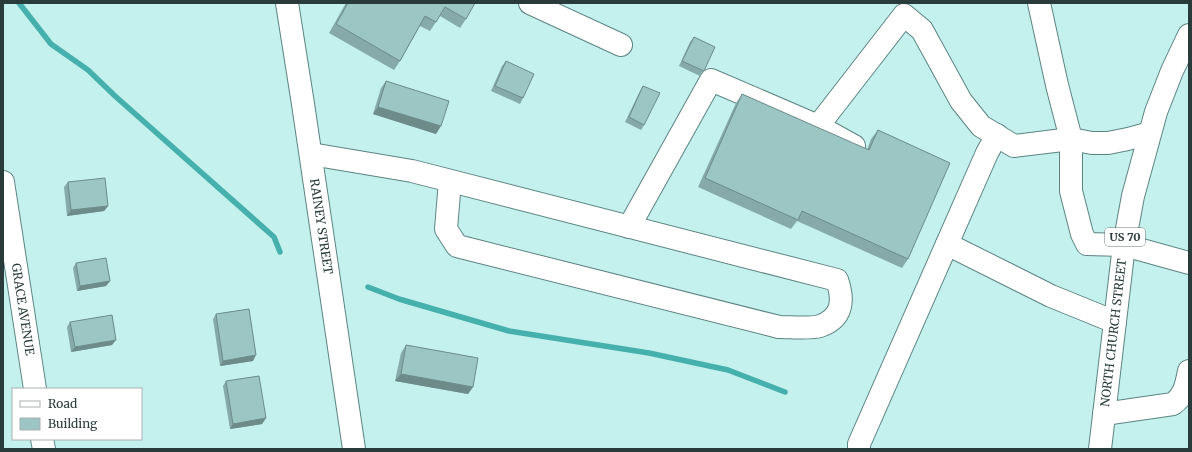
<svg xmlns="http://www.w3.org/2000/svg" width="1192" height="452" font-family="Merriweather,serif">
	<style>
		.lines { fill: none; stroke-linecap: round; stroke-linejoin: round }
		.stream { stroke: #45b0ac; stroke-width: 5.5 }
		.minor-casing { stroke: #5b8482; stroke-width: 24 }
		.major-casing { stroke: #5b8482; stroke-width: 24 }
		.minor { stroke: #fff; stroke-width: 22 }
		.major { stroke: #fff; stroke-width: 22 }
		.wall { fill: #85aaa9 }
		.shaded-wall { fill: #6c8b89 }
		.building { fill: #9bc6c4; stroke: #6c8b89 }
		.labels { text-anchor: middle; stroke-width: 3; stroke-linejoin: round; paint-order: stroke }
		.shield { fill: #fff; stroke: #697675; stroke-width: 1 }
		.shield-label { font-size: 11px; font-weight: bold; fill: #293b3a }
		.street-label { font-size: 12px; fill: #293b3a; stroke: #fff }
	</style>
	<rect width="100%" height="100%" fill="#c4f0ed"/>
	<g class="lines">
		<path class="stream" d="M19 3 51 44 88 70 115 96 274 237 280 252
			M368 287 399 299 509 331 649 353 728 370 785 392"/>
		<g class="minor-casing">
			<g id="minor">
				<path id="s1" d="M287 3 303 104 354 449"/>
				<path d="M530 3 621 45"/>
				<path d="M1039 3 1057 85 1071 139V191L1082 234 1087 244 1124 245 1189 263"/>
				<path d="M818 126 904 15 922 30 961 101 981 126 1014 146 1071 139 1092 143H1108L1128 139 1150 133"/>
				<path d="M311 154 412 171 837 280C844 300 843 318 820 326 811 329 789 327 779 327L457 246 446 229 450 181"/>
				<path id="s2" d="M3 182 35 389"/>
				<path d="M629 227 711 80 818 126 854 146"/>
				<path d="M947 244 1051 296 1115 322"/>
				<path d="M1104 414 1173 404C1185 395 1186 385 1189 371"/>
				<path d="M42 439 44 449"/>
				<path d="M859 449V444L987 153 997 135"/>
			</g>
		</g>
		<g class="major-casing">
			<g id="major">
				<path id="s3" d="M1100 449 1124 245 1133 196 1156 112 1172 71 1189 35"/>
			</g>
		</g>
		<use href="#minor" class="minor"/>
		<use href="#major" class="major"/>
	</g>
	<path class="wall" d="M346 3H475L466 19 460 28 440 16 430 31 420 26 400 61 394 70 329 33Z
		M694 37 704 71 700 76 679 66 690 42Z
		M506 61 523 98 520 104 491 91 502 66Z
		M386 81 436 134 373 114 381 88Z
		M643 86 644 125 641 130 625 122 640 91Z
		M742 94 867 150 871 139 878 130 908 259 902 268 797 221 791 229 698 187 736 103Z
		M68 182 108 206 104 211 67 216 64 187Z
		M76 263 110 281 106 286 77 291 73 268Z
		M216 314 253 361 220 366 213 319Z
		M70 322 112 345 71 352 67 327Z
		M406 345 473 387 468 394 395 381 401 353Z
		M226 381 266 418 262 424 230 429 223 386Z"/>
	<path class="shaded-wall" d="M378 107 441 126 436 134 373 114Z
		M108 206 104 211 67 216 71 210Z
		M110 281 106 286 77 291 80 286Z
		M116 340 112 345 71 352 75 347Z
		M256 355 253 361 220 366 223 361Z
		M401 374 473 387 468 394 395 381Z
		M266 418 262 424 230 429 233 424Z"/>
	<path class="building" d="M348 3H475L466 19 445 7 436 22 425 16 400 61 336 24Z
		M694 37 715 47 704 71 682 61Z
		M506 61 534 74 523 98 495 86Z
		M386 81 449 101 441 126 378 107Z
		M643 86 660 93 644 125 629 117Z
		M742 94 869 150 878 130 950 163 908 259 802 211 798 220 705 178Z
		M105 178 108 206 71 210 68 182Z
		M106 258 110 281 80 286 76 263Z
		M249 309 256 355 223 361 216 314Z
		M112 315 116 340 75 347 70 322Z
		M406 345 478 358 473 387 401 374Z
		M259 376 266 418 233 424 226 381Z"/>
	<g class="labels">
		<rect class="shield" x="1105" y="228" width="40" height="18" rx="3"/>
		<g class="shield-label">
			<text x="1125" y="241">US 70</text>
		</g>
		<g class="street-label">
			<text dy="4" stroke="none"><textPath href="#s1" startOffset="226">RAINEY STREET</textPath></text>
			<text dy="4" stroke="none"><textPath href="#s2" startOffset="129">GRACE AVENUE</textPath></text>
			<text dy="4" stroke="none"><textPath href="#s3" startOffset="117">NORTH CHURCH STREET</textPath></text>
		</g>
	</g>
	<rect width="1192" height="452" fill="none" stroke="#293b3a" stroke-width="8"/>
	<rect x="12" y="388" width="130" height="52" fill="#ffffff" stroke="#a9b1b0"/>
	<rect x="20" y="401" width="20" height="6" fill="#ffffff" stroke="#a9b1b0"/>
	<text x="48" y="408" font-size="12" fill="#293b3a">Road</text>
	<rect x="20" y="418" width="20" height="12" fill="#9bc6c4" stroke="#a9b1b0"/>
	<text x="48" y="428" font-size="12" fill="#293b3a">Building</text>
</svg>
